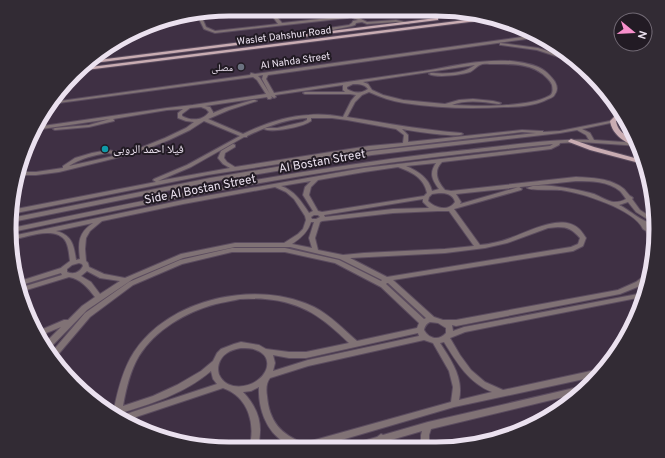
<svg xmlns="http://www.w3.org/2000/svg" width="665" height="458" font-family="Overpass,'Noto Naskh Arabic',sans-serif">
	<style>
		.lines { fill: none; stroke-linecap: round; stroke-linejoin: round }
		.minor-casing { stroke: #5b4c5f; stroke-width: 2 }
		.major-casing { stroke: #5b4c5f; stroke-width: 2 }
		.minor { fill: #807275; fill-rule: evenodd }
		.major { fill: #c9acb2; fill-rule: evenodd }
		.worship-dot { fill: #6b7280; stroke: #221b24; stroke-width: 1.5 }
		.culture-dot { fill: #0f9aa8; stroke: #221b24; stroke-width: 1.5 }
		.labels { text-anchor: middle; stroke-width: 4; stroke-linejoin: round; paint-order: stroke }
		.far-street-label { font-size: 10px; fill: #ebe1ef; stroke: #221b24 }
		.far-poi-label { font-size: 10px; fill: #ebe1ef; stroke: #221b24; text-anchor: end }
		.poi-label { font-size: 12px; fill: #ebe1ef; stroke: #221b24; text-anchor: start }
		.street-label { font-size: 12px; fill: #ebe1ef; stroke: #221b24 }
		.rim { fill: none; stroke: #ebe1ef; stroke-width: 5 }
	</style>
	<rect width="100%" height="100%" fill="#3f3044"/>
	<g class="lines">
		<g class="minor-casing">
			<path id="minor" d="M247 9 271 10 282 23 347 16 349 17 347 18 215 33 204 29 196 13H200L206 27 215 31 278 24 268 10 266 11Z
				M337 11H342L351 15 348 16Z
				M387 12H395L393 13 357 17 367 22 396 20 410 23 408 24 396 22 367 24 362 22 356 23 355 25C345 29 334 27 325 34L322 33 329 28 349 25 352 23 353 21 358 20 353 18 354 15Z
				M537 35 541 37 268 75 266 79 274 93C324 85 374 78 424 71 453 66 482 59 511 61 521 62 538 65 545 71 548 73 550 76 552 78 556 82 559 89 555 94 554 97 551 98 548 99 535 106 519 107 504 107 471 109 437 108 404 103 392 101 380 97 369 92L362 95 355 102 347 117C385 123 423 130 461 133L463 134C456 138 413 131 402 129L408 135V142L522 130 541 131H543V132L560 131 615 120V122L582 129 590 133 594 140 638 143 640 146 581 142 560 143 559 145 551 149 442 162C433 171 437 181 445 190L451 191 576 177C592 178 611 178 624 189 626 191 628 194 630 196L632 197 633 198 632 199 640 210 654 219 655 224 636 212 628 202 619 205C626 208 642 221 648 222L649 223 647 225 648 227 656 231 655 235 653 234 654 237 653 244 650 242 646 231 643 229C634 209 582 193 561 190 553 189 532 191 527 188 538 181 581 190 594 194 599 196 609 202 614 202 618 202 623 201 626 199 624 196 622 193 620 191 608 181 591 181 576 181L456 194 461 202 460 204 519 187 522 189 521 190 454 209 480 245C491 244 503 241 513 237 530 231 561 214 578 228 581 230 584 235 586 238L583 246 573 251 393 280 434 317 443 320H456L618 290 636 282 644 276H647L646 282 640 286 620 294 456 326 452 325 453 331 464 327 643 293 642 297 465 332 450 338 460 355 471 370 485 382 503 390 600 369 602 370 598 376 454 407 314 448C309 448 301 449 296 448 292 447 288 444 284 442 266 431 258 408 259 387L251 391 243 392C259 409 264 426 257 449H249C256 425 249 397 223 388L127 420 120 416 217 384 213 379 211 371C184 394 151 404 118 414L112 410 114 409C118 389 123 369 134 352 169 298 258 279 314 307 330 315 343 329 357 341L417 328 419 323 381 287 335 263 285 252H232L182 264 133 285 90 317 56 357 54 358 51 353 85 313 129 282 180 260 232 248H285L339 260 381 281 382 280 340 259 290 247H235L183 258 133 279 87 310 49 349 44 344 61 327 39 336 36 332 64 320H68L82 306 95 297C88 288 81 279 69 277L20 292 19 288 62 275 61 273 18 286 17 282 61 268 62 267 70 261C69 255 69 248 66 242 57 225 27 237 12 240V236L183 200 364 168 550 146 553 144C486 151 419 158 352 168 238 185 125 208 12 232V228C153 198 295 170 438 153 468 150 498 146 528 143 548 141 568 139 589 140L586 135 577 130 560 133 372 155 210 182 12 222 11 218 210 178 372 151 536 133 522 132 369 150 207 175 11 214V210L156 182 153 180 154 179 187 165 240 136 204 121 190 130 169 140 144 150 116 158 59 172 36 175H18V172H36L63 168V166L75 158 92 153 108 150 124 153 140 148 165 138 186 128 194 122 186 121 178 118V113L183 109 167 110 113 119 114 120V121L89 127 55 130 53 129 55 128 89 125 110 119 35 130 36 127 167 108 193 105 266 94 257 80 253 77 51 104 53 102 250 75 251 73 255 74ZM492 64C511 64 533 63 547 78 549 80 551 82 552 85 553 90 553 94 549 96 527 108 477 106 452 105 467 99 484 102 499 104L501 103 493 101 473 99 459 100 445 104 403 100 383 95 372 90 368 84 363 82 475 65C463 74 446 74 431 73L429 74C438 78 460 75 470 72 474 70 477 66 480 65 483 63 489 64 492 64ZM263 75 262 79 270 94 260 78 258 76ZM353 84C359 84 364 84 368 89 361 94 354 93 347 89V87ZM343 85V90L345 92H305L303 93 305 94H350L356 95 351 101 343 117C332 115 320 114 309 115 287 116 263 124 243 134L208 119 229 110 257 101 255 100H253L225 108 213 113V112L210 107 205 106 267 97 268 99H270L272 98 271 96 274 98 276 97 275 95ZM201 107 206 109 209 112C203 121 191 121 182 116V114L190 108ZM307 118V120L303 122 277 128H266L264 129C272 133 303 127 311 121V118H332L347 120 396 129 404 135 403 143 369 146 235 167 227 162 224 158 225 153 235 147V145L233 144 221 151 218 158 223 164 230 168 158 181 191 167 244 137H247V136C266 127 286 119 307 118ZM108 153 118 155 69 166C81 158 94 155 108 153ZM436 163C429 173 432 180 439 189L432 191C429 178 418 171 406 166ZM398 167C412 172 424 178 427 193L424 196 322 212 318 211 309 195 311 187 318 180 364 172ZM311 181 305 187 303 195 313 211 309 213C301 201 295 191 281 186ZM275 187 286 192 294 199 305 216 306 220 303 229 298 234 284 243H235L181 254 125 278 104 274 89 267 88 263 86 261 85 249 86 238 90 231 102 221 183 204ZM439 193C446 193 453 194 455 202 448 212 435 208 428 201L429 197 432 194ZM423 199V202L429 208 393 209 325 217 324 215ZM438 211H449L474 246 445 249 364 253 343 255 318 250 315 238 320 222 322 221 393 213ZM314 215H318L320 217 316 219H312L311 217ZM311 222H314L309 238 312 248 292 244C301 238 308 232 311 222ZM93 223C78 233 78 243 80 259L76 260C74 245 72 235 56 231ZM558 227C568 227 573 230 580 238L578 244 571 247 387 277 350 258 445 253 485 248 507 243 548 228ZM79 263 82 264 83 266C80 272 74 275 67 272V269L72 265ZM87 271 100 278 120 281 100 294 91 282 81 276ZM387 283H388L426 318 424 319 386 284ZM240 299C248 299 257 298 265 299 303 302 323 318 349 343L306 352H289L266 349 259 345 241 342 234 344 221 349 217 353 213 361 201 371 177 385 153 396 123 406C126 389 130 371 139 356 155 330 186 312 216 304 224 302 232 301 240 299ZM430 322 438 323 446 328V333C439 341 429 339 424 330 425 326 426 324 430 322ZM418 333 419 336 308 360 273 371 275 363 273 355 289 358H306ZM424 340 433 343 449 371 453 387 452 395 451 402 304 443C281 435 269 421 267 396 266 390 266 383 270 378L308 366ZM444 342C457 363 469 383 492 392L459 400C464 378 451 360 440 343ZM241 348C246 348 252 348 256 350 271 355 270 370 259 379 249 388 229 390 221 378 215 370 219 358 227 353 231 350 236 349 241 348Z
				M500 43 538 48 573 59 576 62H574L537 50 501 45H500Z
				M587 385 590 386 580 393 431 429 429 435V446H421V435L422 431 391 440 397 443 398 446H387L381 443 369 447H352L353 444 377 437 381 434 383 435 428 422Z"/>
		</g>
		<g class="major-casing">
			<path id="major" d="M489 17 493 19 78 71 82 68Z
				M436 18H438V20L86 64 90 61Z
				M618 113 621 117 616 121C619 138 635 135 640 147 627 145 612 135 610 121Z
				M571 139 594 147 642 160 643 164 590 150 569 142 568 141Z"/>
		</g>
		<use href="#minor" class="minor"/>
		<use href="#major" class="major"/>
	</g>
	<circle class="worship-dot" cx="241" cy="67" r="4"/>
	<circle class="culture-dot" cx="105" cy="149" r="4"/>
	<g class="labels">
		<g class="far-street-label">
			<text transform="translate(284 35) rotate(-7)" y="4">Waslet Dahshur Road</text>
			<text transform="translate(295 60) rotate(-8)" y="4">Al Nahda Street</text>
		</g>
		<g class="far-poi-label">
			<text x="233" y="71">مصلى</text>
		</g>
		<g class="poi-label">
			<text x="113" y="153">فيلا احمد الروبى</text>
		</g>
		<g class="street-label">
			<text transform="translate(322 161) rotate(-10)" y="4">Al Bostan Street</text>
			<text transform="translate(200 189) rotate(-11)" y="4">Side Al Bostan Street</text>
		</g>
	</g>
	<path d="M0 0H665V458H0ZM229 16H436A213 213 0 0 1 649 229V229A213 213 0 0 1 436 442H229A213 213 0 0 1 16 229V229A213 213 0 0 1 229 16Z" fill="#322b34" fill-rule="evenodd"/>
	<path class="rim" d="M229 16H436A213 213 0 0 1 649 229V229A213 213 0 0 1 436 442H229A213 213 0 0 1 16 229V229A213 213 0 0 1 229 16Z"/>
	<g transform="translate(633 32) rotate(108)"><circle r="19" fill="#221b24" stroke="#726a75"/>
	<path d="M0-3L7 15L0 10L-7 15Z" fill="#f890cc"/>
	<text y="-6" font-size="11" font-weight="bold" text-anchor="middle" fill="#ebe1ef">N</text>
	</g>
</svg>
